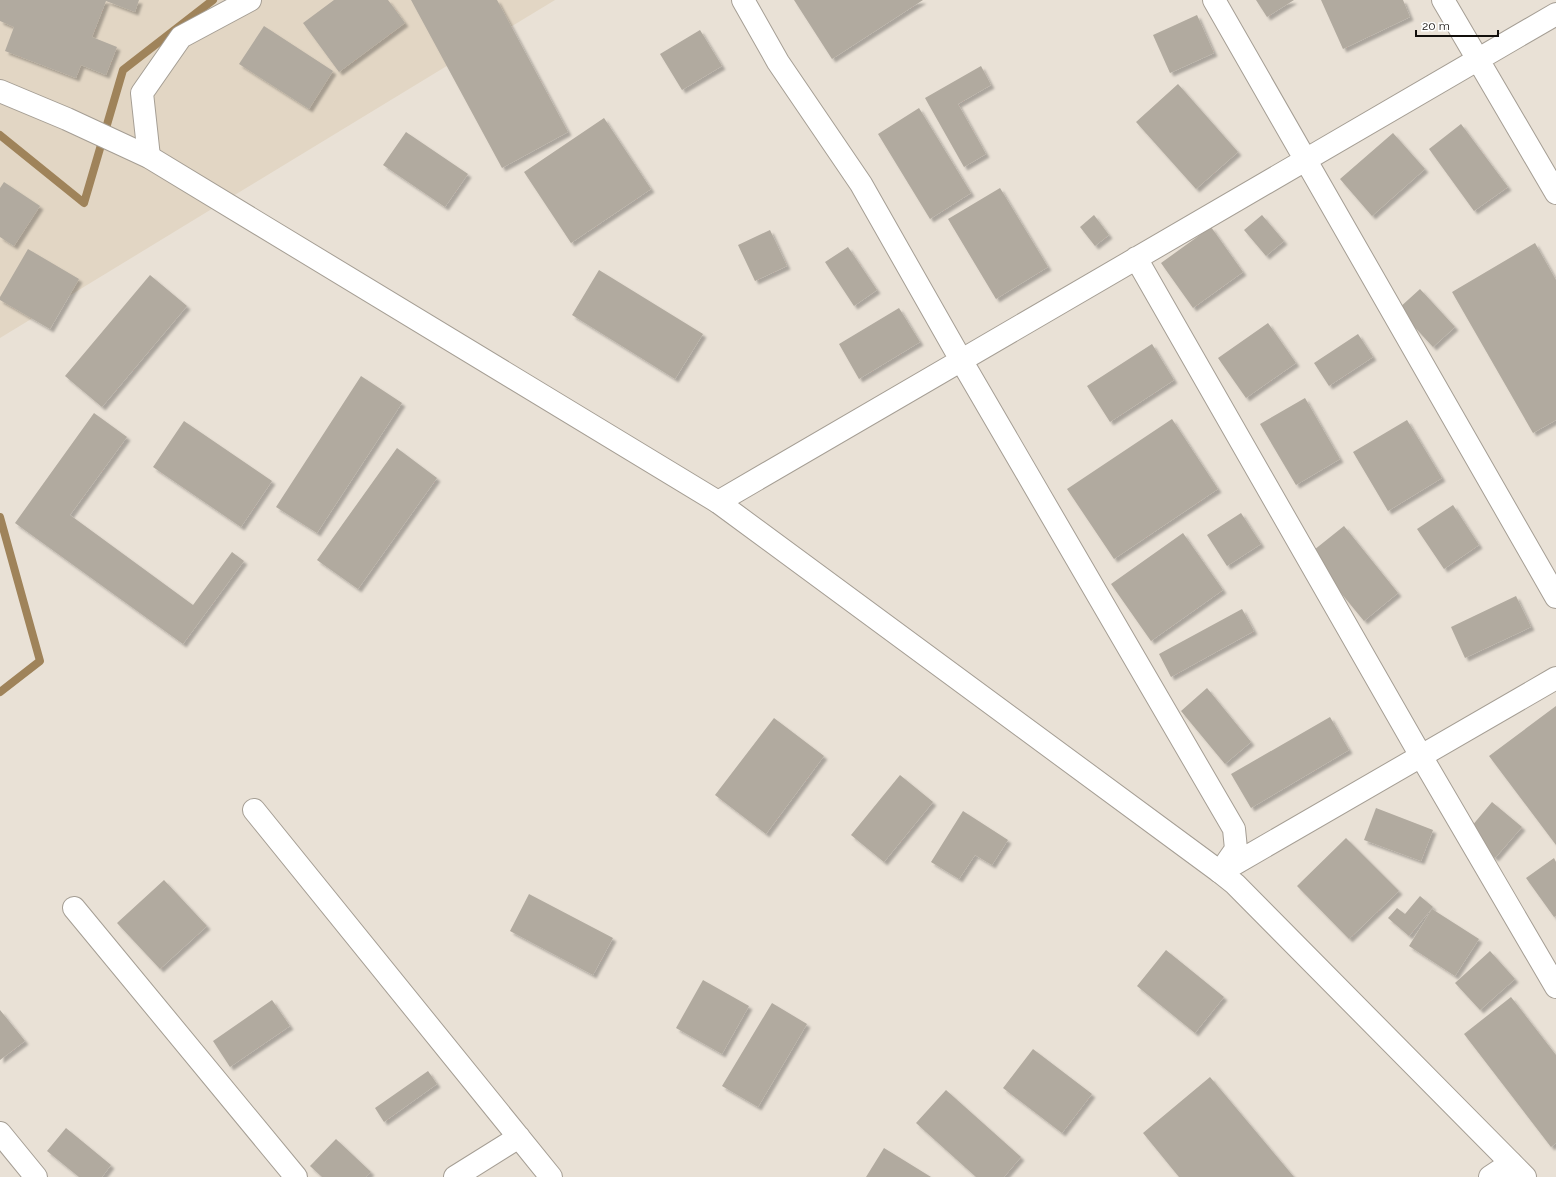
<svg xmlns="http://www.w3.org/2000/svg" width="1556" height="1177" font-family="Raleway,sans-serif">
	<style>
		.built { fill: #e2d6c4 }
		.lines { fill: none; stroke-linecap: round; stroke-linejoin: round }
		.stream { stroke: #9f835a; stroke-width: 8 }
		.building { fill: #b1aa9f; filter: url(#shadow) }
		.street-casing { stroke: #a59e94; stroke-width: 24 }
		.secondary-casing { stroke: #a59e94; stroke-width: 24 }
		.street { stroke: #fff; stroke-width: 22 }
		.secondary { stroke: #fff; stroke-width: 22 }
	</style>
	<defs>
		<filter id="shadow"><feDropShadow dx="3.5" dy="3.5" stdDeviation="1" flood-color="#0004"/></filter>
	</defs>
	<rect width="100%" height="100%" fill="#e9e1d6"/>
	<path class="built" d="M0 0H555L0 338Z"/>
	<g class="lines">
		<path class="stream" d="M0 135 84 203 123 70 213 0
			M0 517 40 661 0 692"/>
	</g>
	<path class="building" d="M0 0H139L135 12 106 1 92 37 117 47 106 75 81 65 76 78 5 51 14 27 0 21Z
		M334 0H388L405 23 339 72 303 23Z
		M411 0H497L568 132 502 168Z
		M794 0H923L832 59Z
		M1256 0H1294L1267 17Z
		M1321 0H1403L1410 17 1343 49Z
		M1197 15 1214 53 1170 73 1153 35Z
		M264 26 333 71 309 109 239 64Z
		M700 30 722 66 682 90 660 54Z
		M981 66 991 85 958 104 986 154 964 167 925 98Z
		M1178 84 1238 152 1196 189 1136 122Z
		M919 108 971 193 930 219 878 134Z
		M604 118 651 189 571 243 524 172Z
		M1461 124 1508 187 1474 211 1429 149Z
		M406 132 468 174 445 207 383 165Z
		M1393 133 1425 169 1372 216 1340 179Z
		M4 182 40 206 14 246 0 237V188Z
		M1000 188 1048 267 996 299 948 219Z
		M1094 215 1109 235 1095 246 1080 227Z
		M1262 215 1284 241 1266 256 1244 230Z
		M1211 227 1243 272 1193 308 1161 263Z
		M770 230 787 266 755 281 738 245Z
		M1535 243 1556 280V420L1533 433 1452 292Z
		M848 247 877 290 854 306 825 262Z
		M28 249 79 279 50 329 0 300V297Z
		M599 270 703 334 675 379 572 315Z
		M150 275 187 306 102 407 65 376Z
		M1420 289 1455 327 1433 347 1398 309Z
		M899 308 920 342 859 379 839 344Z
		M1268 323 1296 363 1246 398 1218 358Z
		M1358 334 1373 357 1329 386 1314 363Z
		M1152 344 1174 380 1110 422 1087 386Z
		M361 376 402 403 317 533 276 507Z
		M1305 398 1340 459 1296 485 1260 424Z
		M94 413 127 437 70 515 193 605 232 552 244 561 183 644 15 523Z
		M1172 419 1218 489 1114 559 1067 489Z
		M1407 420 1442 478 1388 511 1353 452Z
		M184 421 272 481 241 527 153 467Z
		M397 448 437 478 358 589 317 560Z
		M1453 505 1479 545 1444 569 1417 529Z
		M1241 513 1261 544 1227 566 1207 535Z
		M1344 526 1398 593 1364 621 1309 554Z
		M1183 533 1223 590 1151 641 1111 584Z
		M1516 596 1531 627 1465 658 1451 627Z
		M1242 609 1254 631 1171 677 1159 654Z
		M1207 688 1251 742 1225 764 1181 711Z
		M1556 706V845L1489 756Z
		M1330 717 1349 750 1251 808 1231 774Z
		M774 718 824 756 766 834 715 795Z
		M900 775 933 802 884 862 851 835Z
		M1492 802 1522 827 1495 858 1466 833Z
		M1376 808 1433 830 1421 861 1364 840Z
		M963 811 1008 840 992 865 975 855 959 879 931 862Z
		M1346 838 1399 891 1349 939 1297 886Z
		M1554 858 1556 862V916L1554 917 1526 878Z
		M164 880 207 926 160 969 117 923Z
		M529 894 613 938 593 975 510 931Z
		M1420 896 1433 907 1409 936 1388 918 1397 908 1405 914Z
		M1432 909 1479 939 1455 976 1409 946Z
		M1166 950 1224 997 1195 1033 1137 986Z
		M1490 951 1515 979 1480 1010 1455 983Z
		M703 980 749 1006 722 1054 676 1028Z
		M1511 997 1556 1055V1143L1551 1147 1464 1034Z
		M272 1000 290 1026 230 1067 213 1041Z
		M772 1003 807 1024 758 1107 722 1086Z
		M0 1010 25 1041 0 1060Z
		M1033 1049 1092 1094 1062 1133 1003 1088Z
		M428 1071 437 1084 384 1122 375 1108Z
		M1210 1077 1294 1177H1179L1143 1133Z
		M946 1090 1021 1157 1004 1177H976L916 1123Z
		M66 1128 111 1165 102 1177H79L47 1151Z
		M336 1139 371 1172 366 1177H322L310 1166Z
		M884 1148 931 1177H866Z"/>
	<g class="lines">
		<g class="street-casing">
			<path id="street" d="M743 0 778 62 861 184 961 360 1234 829 1236 849 1220 872
				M1214 0 1556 597
				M1443 0 1556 193
				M149 157 142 93 181 37 250 0
				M1136 258 1421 756 1556 987
				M718 502 1556 14
				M254 810 551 1177
				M1224 870 1556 678
				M74 908 296 1177
				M0 1133 36 1177
				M455 1177 519 1137
				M1490 1177 1511 1163"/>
		</g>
		<g class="secondary-casing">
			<path id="secondary" d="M0 91 67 119 149 157 718 502 1220 872 1235 884 1525 1177"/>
		</g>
		<use href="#street" class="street"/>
		<use href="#secondary" class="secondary"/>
	</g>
	<path d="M1416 30v6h82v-6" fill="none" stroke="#120f0c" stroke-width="2"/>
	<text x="1422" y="30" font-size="12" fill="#120f0c" stroke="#ffffff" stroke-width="3" paint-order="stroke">20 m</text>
</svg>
